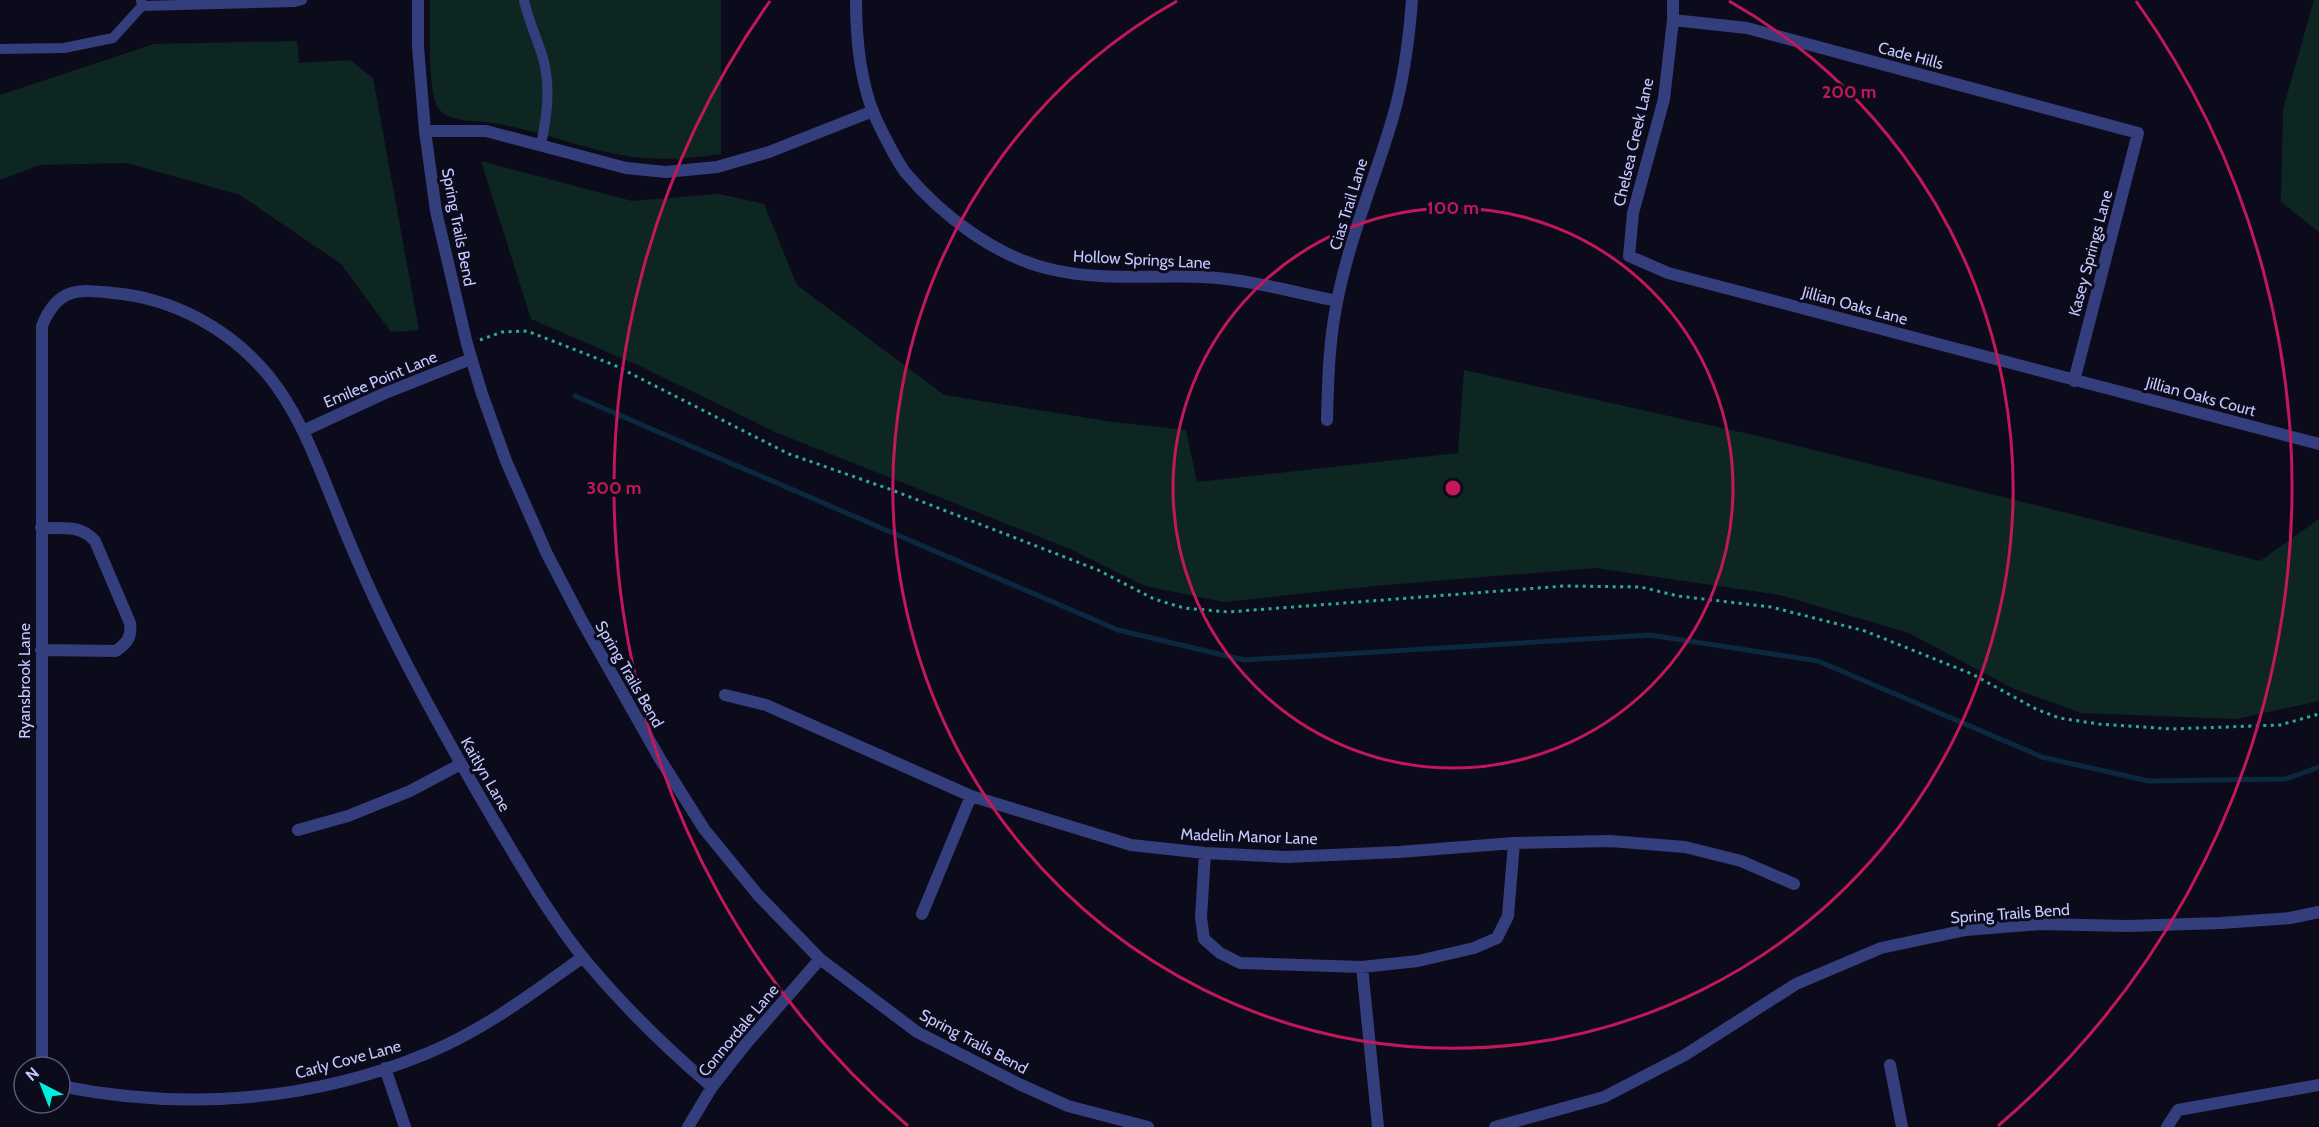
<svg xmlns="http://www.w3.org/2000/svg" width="2319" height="1127" font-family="Cabin,sans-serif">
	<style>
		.green { fill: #0e2621 }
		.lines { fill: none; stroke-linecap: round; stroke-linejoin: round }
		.stream { stroke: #0b2840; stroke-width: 5 }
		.path { stroke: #2bae8f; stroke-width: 3; stroke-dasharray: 3 4.5; stroke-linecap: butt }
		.service { stroke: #353e7c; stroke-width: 10 }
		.minor { stroke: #353e7c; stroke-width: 12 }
		.tertiary { stroke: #353e7c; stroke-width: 12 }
		.ring { fill: none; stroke: #c2185b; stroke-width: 3 }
		.labels { text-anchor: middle; stroke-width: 6; stroke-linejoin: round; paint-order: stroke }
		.street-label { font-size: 16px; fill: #c5c9ff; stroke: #0b0b1c }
		.centre { fill: #c2185b; stroke: #0b0b1c; stroke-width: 3 }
		.ring-label { font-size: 18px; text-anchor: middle; font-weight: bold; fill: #c2185b; stroke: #0b0b1c; stroke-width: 6; stroke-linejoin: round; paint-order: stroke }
	</style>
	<rect width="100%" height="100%" fill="#0b0b1c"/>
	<path class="green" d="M430 0H721V154C694 158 669 160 643 158 589 153 540 129 486 122 471 120 449 122 439 109 427 95 430 21 430 0Z
		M2314 0H2319V232L2281 202 2283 109Z
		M297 41 299 63 350 60 373 78 419 330 391 332 341 264 240 195 127 163 40 165 0 180V95L154 44Z
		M481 161 632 201 719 194 764 204 797 285 944 395 1113 422 1186 430 1197 482 1458 453 1464 370 1758 436 2260 561 2319 519V701L2236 719 2081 713 2012 688 1909 633 1780 595 1595 568 1374 586 1224 602 1145 586 1070 549 775 432 642 367 531 319Z"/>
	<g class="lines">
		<path class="stream" d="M575 396 1118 630 1244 660 1650 635 1818 661 2042 757 2149 781 2286 779 2319 767"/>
		<path class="path" d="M480 340 502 332 527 331 614 365 789 454 892 490 1098 570 1154 599 1184 608 1228 612 1564 586 1641 587 1678 596 1771 607 1865 631 1972 674 2036 709 2059 718 2099 724 2171 729 2280 725 2319 714"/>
		<path class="service" d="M524 0C528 20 537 38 543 58 551 87 547 115 541 145
			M142 6 295 2 302 0
			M0 49 64 48 113 38 142 6 141 0"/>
		<path class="minor" d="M856 0C856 36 860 78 873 112 879 126 896 160 905 172 942 216 997 258 1054 270 1103 281 1153 275 1203 277 1248 279 1293 292 1337 301
			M1673 0V20L1664 99 1633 213 1629 256 1668 273 2319 444
			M1673 20 1747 28 2138 133 2074 381
			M425 131H486L626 168 666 172 717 167 769 152 873 111
			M1327 420C1328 380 1329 341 1337 302 1349 239 1375 179 1393 117 1404 79 1409 40 1412 0
			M303 431 383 394 471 359
			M41 650 116 651C127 643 132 637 130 623L95 541C80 524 62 529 41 528
			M725 695 766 705 971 796 1131 845 1205 853 1286 857 1399 852 1514 843 1610 841 1685 847 1741 861 1794 884
			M298 830 348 816 410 791 461 764
			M1205 853 1201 918 1204 939 1220 953 1240 963 1362 967 1418 961 1474 948 1497 938 1508 916 1514 843
			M922 914 971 796
			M1362 967 1378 1127
			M1890 1065 1902 1127
			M42 1067V326C57 288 77 289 113 293 173 298 230 329 268 375 299 413 316 460 334 504 347 537 361 570 376 602 411 677 452 749 493 819 522 867 550 917 585 960 625 1008 665 1047 712 1087
			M385 1068 405 1127
			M60 1086C184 1111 311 1102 428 1053 484 1030 534 992 583 957
			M688 1127 712 1087 745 1045 820 959
			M2167 1127 2178 1110 2319 1085"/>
		<path class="tertiary" d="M418 0V47L425 131 436 211 467 344 482 394 506 461 547 554 582 621 660 759 704 829 758 895 820 959 917 1032 1019 1084 1068 1106 1148 1127
			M1495 1127 1604 1097 1685 1055 1796 984 1881 948 1966 930 2041 924 2128 926 2221 923 2290 918 2319 912"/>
	</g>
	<g class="ring">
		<circle cx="1453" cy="488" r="280"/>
		<path d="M1729 1A560 560 0 1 1 1177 1"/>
		<path d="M908 1126A839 839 0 0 1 770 1M2136 1A839 839 0 0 1 1998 1126"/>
	</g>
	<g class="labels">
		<g class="street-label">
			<text transform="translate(1911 55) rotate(15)" y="6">Cade Hills</text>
			<text transform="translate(1633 142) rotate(-77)" y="6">Chelsea Creek Lane</text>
			<text transform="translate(1348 204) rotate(-73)" y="6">Cias Trail Lane</text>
			<text transform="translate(459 227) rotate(79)" y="6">Spring Trails Bend</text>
			<text transform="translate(2090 253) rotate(-75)" y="6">Kasey Springs Lane</text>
			<text transform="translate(1142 259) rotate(3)" y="6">Hollow Springs Lane</text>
			<text transform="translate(1855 305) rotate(15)" y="6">Jillian Oaks Lane</text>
			<text transform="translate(380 379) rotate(-23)" y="6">Emilee Point Lane</text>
			<text transform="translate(2201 396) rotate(15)" y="6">Jillian Oaks Court</text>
			<text transform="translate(630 674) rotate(60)" y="6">Spring Trails Bend</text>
			<text transform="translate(24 681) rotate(-90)" y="6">Ryansbrook Lane</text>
			<text transform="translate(486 774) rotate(60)" y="6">Kaitlyn Lane</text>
			<text transform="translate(1249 836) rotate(2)" y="6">Madelin Manor Lane</text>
			<text transform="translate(2010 913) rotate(-4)" y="6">Spring Trails Bend</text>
			<text transform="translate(738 1030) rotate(-50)" y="6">Connordale Lane</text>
			<text transform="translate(974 1041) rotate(28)" y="6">Spring Trails Bend</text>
			<text transform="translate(348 1059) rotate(-15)" y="6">Carly Cove Lane</text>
		</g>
	</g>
	<circle cx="1453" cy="488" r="9" class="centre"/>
	<g class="ring-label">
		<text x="1849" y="98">200 m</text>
		<text x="1453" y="214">100 m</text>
		<text x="614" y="494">300 m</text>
	</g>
	<g transform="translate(42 1085) rotate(318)"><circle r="28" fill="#0b0b1c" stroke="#555777" stroke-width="1.5"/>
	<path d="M0-4.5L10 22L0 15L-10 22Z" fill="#00f0df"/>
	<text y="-9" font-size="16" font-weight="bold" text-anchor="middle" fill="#c5c9ff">N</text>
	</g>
</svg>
